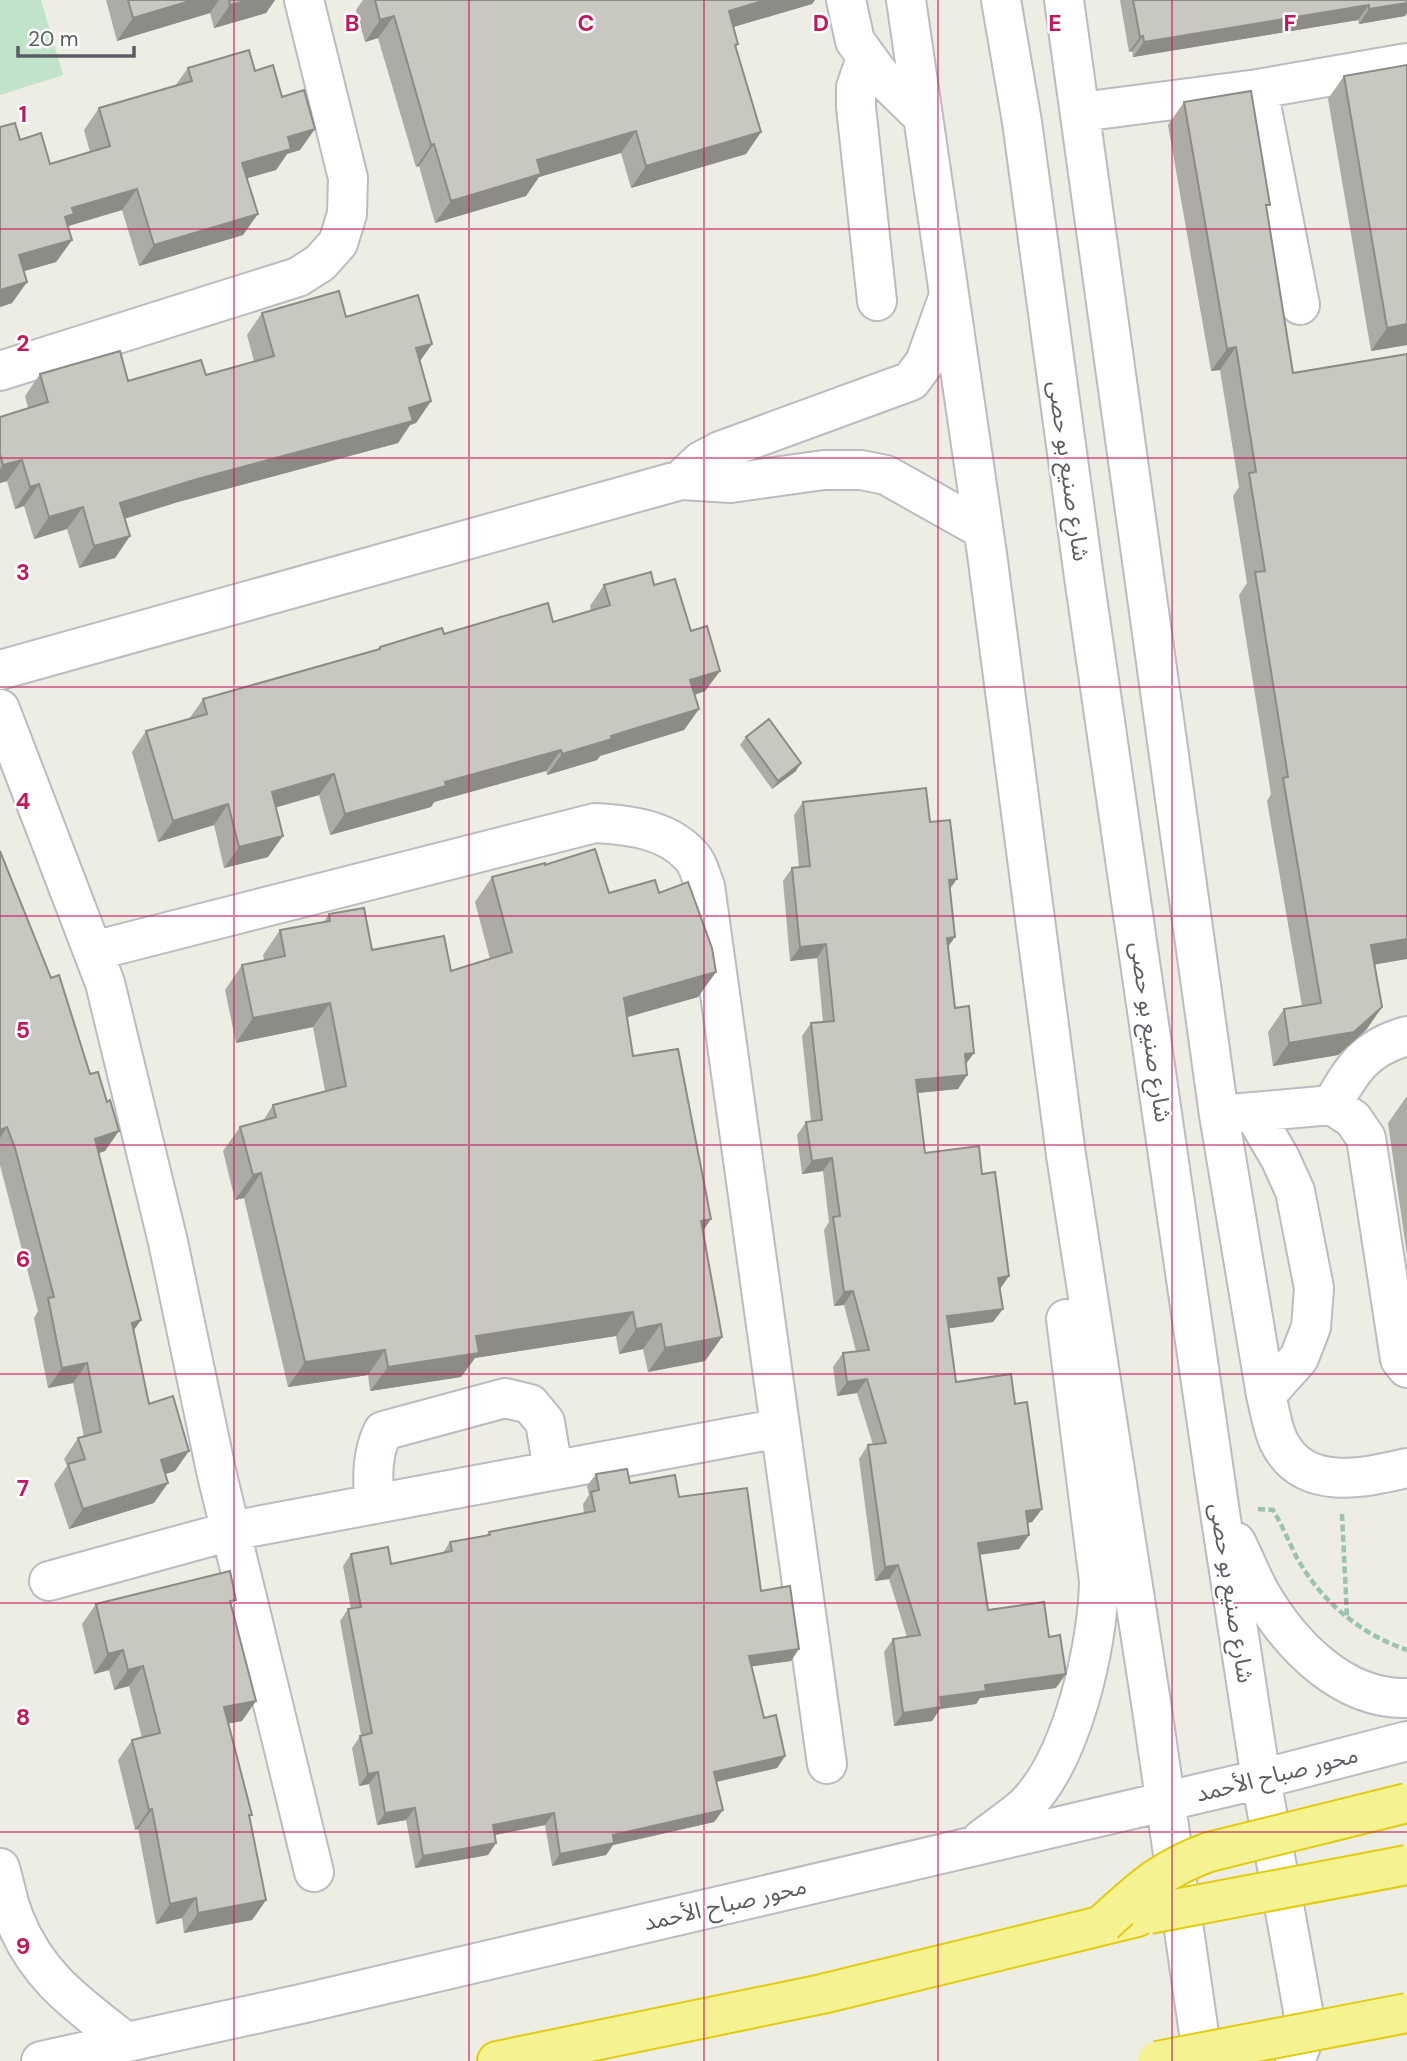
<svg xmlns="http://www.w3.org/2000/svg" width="1407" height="2061" font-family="'DM Sans','Noto Sans Arabic',sans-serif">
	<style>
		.garden { fill: #c1e3c9 }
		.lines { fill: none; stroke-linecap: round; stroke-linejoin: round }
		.minor-casing { stroke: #bbbbc1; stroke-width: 42 }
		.highway-casing { stroke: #e1cd10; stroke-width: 42 }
		.path { stroke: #9bc3b0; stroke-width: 4.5; stroke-dasharray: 7 3.5; stroke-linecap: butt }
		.minor { stroke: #fff; stroke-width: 38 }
		.highway { stroke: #f5f292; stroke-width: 38 }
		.highway-bridge-casing { stroke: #e1cd10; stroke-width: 42; stroke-linecap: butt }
		.highway-bridge { stroke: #f5f292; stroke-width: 38 }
		.wall { fill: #acaba5 }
		.shaded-wall { fill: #8c8b86 }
		.building { fill: #c8c7c0; stroke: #8c8b86; stroke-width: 2 }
		.grid { fill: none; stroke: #c2185b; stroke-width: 2; stroke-opacity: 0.55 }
		.labels { text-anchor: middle; stroke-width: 5; stroke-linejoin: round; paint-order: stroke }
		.street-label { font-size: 23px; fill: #5b5d63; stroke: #fff }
		.grid-label { font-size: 23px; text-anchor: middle; font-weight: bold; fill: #c2185b; stroke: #fff; stroke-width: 5; stroke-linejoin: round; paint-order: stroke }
	</style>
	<rect width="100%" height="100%" fill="#edede3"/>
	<path class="garden" d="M0 0H41L63 75 0 95Z"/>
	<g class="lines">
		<g class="minor-casing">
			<path id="minor" d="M846 0 855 41 879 74 923 117
				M906 0 987 554 1066 1155 1152 1709 1203 2061
				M1001 0 1022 122 1084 577 1219 1506 1261 1779 1303 2010 1304 2038 1295 2061
				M1064 0 1219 1115 1266 1395C1270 1410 1272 1428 1279 1442 1304 1492 1364 1478 1407 1468
				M866 58 856 87V107L877 301
				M1258 89 1300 305
				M1081 112 1258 89 1407 63
				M0 371 298 277 320 263 338 243 347 214 348 178 304 0
				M681 480 701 461 720 451 911 381 925 362 948 298
				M0 670 681 480 731 483 824 470H861L886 475 982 529
				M0 709 105 983 168 1242 217 1475 314 1872
				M93 951 595 823C629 825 667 829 691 856 698 863 701 877 705 886L827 1764
				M1332 1105 1353 1119 1366 1138 1400 1359 1407 1368
				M1253 1112 1280 1158 1295 1191 1314 1288 1311 1327 1299 1358 1266 1395
				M1231 1114 1332 1105C1351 1070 1366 1047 1407 1036
				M374 1504C373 1478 371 1456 383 1431L505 1398 530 1404 545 1422 553 1470
				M1236 1542C1245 1560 1252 1579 1262 1596 1292 1647 1344 1700 1407 1698
				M49 1581 231 1531 780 1428
				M982 1839C996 1828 1012 1818 1025 1806 1072 1760 1098 1646 1099 1581L1066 1319
				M0 1868C5 1885 8 1904 15 1920 38 1978 79 2005 126 2042
				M41 2061 305 2003 1261 1779 1407 1741"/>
		</g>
		<g class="highway-casing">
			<path id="highway" d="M497 2061 822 1994 1137 1917"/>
		</g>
		<path class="path" d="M1258 1509 1273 1510C1282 1525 1289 1542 1297 1558 1321 1601 1360 1634 1407 1650
			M1342 1514 1347 1617"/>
		<use href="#minor" class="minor"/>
		<use href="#highway" class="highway"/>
		<g class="highway-bridge-casing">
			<path id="highway-bridge" d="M1149 1914 1407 1865
				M1104 1923C1140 1890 1162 1869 1209 1852L1407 1803
				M1157 2061 1407 2013"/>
		</g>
		<use href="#highway-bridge" class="highway-bridge"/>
	</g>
	<path class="wall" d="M106 0H275L266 13 214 28 210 13 117 41Z
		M363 0H815L812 4 733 27 738 44 736 47 761 132 746 154 631 188 621 153 539 177 526 196 435 223 419 166 416 167 378 38 365 42 356 10Z
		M1120 0H1407L1405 16 1359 24 1358 20 1133 57 1132 51 1129 52Z
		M1407 65V345L1371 351 1328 99 1344 76Z
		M188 68 255 71 282 97 300 150 287 154 276 170 247 178 243 235 139 266 122 210 68 226 72 240 56 262 24 271 27 282 12 303 0 307V127L20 140 50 164 90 152 84 130 99 108 175 86Z
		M1184 102 1266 210 1375 964 1382 1007 1366 1030 1338 1055 1273 1066 1268 1032 1284 1009 1302 1006 1267 801 1271 794 1239 595 1247 583 1233 496 1239 487 1220 370 1211 371 1168 125Z
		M262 313 346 317 432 344 420 361 431 401 416 423 410 425 398 443 178 502 125 518 130 536 115 558 79 568 67 529 34 539 24 506 15 509 7 481 0 483V417L28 408 25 396 40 374 128 381 206 375 254 361 247 335Z
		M604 585H654L691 631 720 671 705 691 695 695 699 709 684 730 600 756 597 760 547 775 546 771 434 802 431 807 330 835 319 795 276 807 268 857 224 868 214 825 158 842 132 752 146 731 189 719 203 699 378 649 380 647 444 634 553 622 591 611 590 606Z
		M746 737 796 771 772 789 740 745Z
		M803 802 930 822 950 889 948 947 955 1008 974 1053 966 1064 967 1075 958 1089 917 1093 925 1153 982 1174 1009 1276 1000 1289 993 1322 949 1328 956 1382 1015 1404 1042 1509 1032 1522 1027 1523 1029 1535 1019 1549 980 1555 988 1610 1056 1688 980 1698 976 1704 940 1709 932 1721 894 1726 884 1652 893 1639 907 1637 889 1579 875 1581 859 1459 868 1445H873L857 1393 837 1396 833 1367 843 1353 856 1351 844 1305 834 1306 824 1230 829 1222 823 1171 802 1174 797 1135 806 1122 811 1121 802 1036 811 1023 823 1022 817 958 790 961 783 881 792 868 799 867 794 815Z
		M0 851 105 1151 99 1153 149 1404 175 1471 165 1474 154 1503 69 1529 54 1484 67 1466 64 1459 78 1438 84 1437 73 1383 48 1388 34 1318 38 1311 0 1165Z
		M545 865 609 893H659L716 972 698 997 627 1017 633 1056 702 1231 722 1337 705 1361 648 1372 643 1349 619 1354 616 1336 475 1358 461 1377 370 1391 368 1375 288 1387 244 1198 235 1200 223 1151 240 1127 263 1121 273 1105 325 1091 313 1027 236 1043 225 990 242 965 264 960 263 955 280 930 324 922 329 914 372 950 451 971 490 959 475 902 492 877Z
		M1407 1096V1255L1388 1123Z
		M596 1474 679 1497 761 1591 791 1661 751 1666 764 1718 785 1756 777 1768 717 1782 723 1810 714 1822 613 1845 606 1855 552 1866 545 1825 495 1835 496 1843 488 1855 415 1868 406 1820 377 1825 369 1784 359 1786 352 1748 361 1735 340 1621 348 1609H351L343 1566 351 1554 391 1564 443 1553 450 1542 486 1536 489 1532 584 1513 583 1504 589 1495 587 1486Z
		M96 1604 231 1607 242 1721 229 1723 250 1817 266 1900 252 1920 184 1933 182 1918 156 1924 138 1829 135 1830 118 1760 132 1740 142 1738 129 1686 114 1690 109 1670 94 1674 82 1624Z"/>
	<path class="shaded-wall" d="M193 0H219L210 13 117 41 133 18Z
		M249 0H275L266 13 214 28 230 5Z
		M766 0H815L812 4 713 33 729 11Z
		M1407 3V13L1405 16 1359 24 1369 9Z
		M1369 5 1358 20 1133 57 1144 42Z
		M394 16 378 38 365 42 380 20Z
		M1143 36 1132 51 1129 52 1140 37Z
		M315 129 300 150 287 154 276 170 227 184 242 163 288 137Z
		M636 131 621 153 539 177 526 196 435 223 451 201 537 160Z
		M761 132 746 154 631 188 646 166Z
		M434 144 419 166 416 167 431 145Z
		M137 189 122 210 65 227 50 238 72 208Z
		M258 214 243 235 139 266 154 245Z
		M72 240 56 262 4 277 19 255Z
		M27 282 12 303 0 307V290Z
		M1407 324V345L1371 351 1387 328Z
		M432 344 417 365 416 348Z
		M1236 347 1220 370 1211 371 1227 349Z
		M431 401 416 423 410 425 398 443 178 502 105 525 120 503Z
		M22 460 7 481 0 483V470L3 465Z
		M39 484 24 506 15 509 30 487Z
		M83 507 67 529 34 539 49 517Z
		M130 536 115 558 79 568 94 546Z
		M720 671 705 691 675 701 690 680Z
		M699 709 684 730 600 756 597 760 547 775 562 754 611 736Z
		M561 750 546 771 434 802 431 807 330 835 345 814 445 782Z
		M801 763 796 771 772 789 778 781Z
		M334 774 319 795 257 813 272 792Z
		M228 804 214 825 158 842 173 821Z
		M283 836 268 857 224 868 239 847Z
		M957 879 947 893 949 880Z
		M955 937 945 951 947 938Z
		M1407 939V959L1355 968 1371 945Z
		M826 944 817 958 790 961 800 947Z
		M716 972 698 997 607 1023 624 998Z
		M330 1003 313 1027 236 1043 253 1018Z
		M1382 1007 1366 1030 1338 1055 1273 1066 1289 1043Z
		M974 1053 964 1066 965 1054Z
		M967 1075 958 1089 906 1094 916 1080Z
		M7 1127 0 1138V1130Z
		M119 1131 105 1151 81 1159 95 1139Z
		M832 1158 823 1171 802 1174 812 1161Z
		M261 1173 244 1198 235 1200 253 1175Z
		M711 1219 694 1244 701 1221Z
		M1009 1276 999 1290 998 1278Z
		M853 1291 844 1305 834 1306 844 1292Z
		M1003 1309 993 1322 938 1330 947 1316Z
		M633 1312 616 1336 475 1358 461 1377 370 1391 388 1367 476 1336Z
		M141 1320 127 1340 132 1323Z
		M661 1324 643 1349 619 1354 636 1329Z
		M722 1337 705 1361 648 1372 665 1348Z
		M385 1350 368 1375 288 1387 305 1362Z
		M87 1363 73 1383 48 1388 62 1368Z
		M867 1379 857 1393 837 1396 847 1382Z
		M189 1451 175 1471 147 1480 161 1460Z
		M168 1483 154 1503 69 1529 83 1509Z
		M1042 1509 1032 1522 1016 1525 1026 1511Z
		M1029 1535 1019 1549 969 1556 978 1543Z
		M898 1565 889 1579 875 1581 885 1567Z
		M799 1649 791 1661 740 1668 749 1656Z
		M123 1650 109 1670 94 1674 108 1654Z
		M143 1666 129 1686 114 1690 128 1670Z
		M1066 1674 1056 1688 980 1698 976 1704 940 1709 932 1721 894 1726 903 1713 940 1697 985 1685Z
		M256 1701 242 1721 210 1727 224 1707Z
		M785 1756 777 1768 706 1784 714 1772Z
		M378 1772 369 1784 359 1786 368 1774Z
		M415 1808 406 1820 377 1825 385 1813Z
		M152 1809 138 1829 135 1830 149 1810Z
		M723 1810 714 1822 613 1845 606 1855 552 1866 560 1854 613 1835Z
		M554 1813 545 1825 484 1837 493 1825Z
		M496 1843 488 1855 415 1868 423 1856Z
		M196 1898 182 1918 156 1924 170 1904Z
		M266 1900 252 1920 184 1933 198 1913Z"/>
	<path class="building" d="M128 0H193L133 18Z
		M229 0H249L230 5Z
		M375 0H766L729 11 738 44 735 45 761 132 646 166 636 131 537 160 541 174 451 201 434 144 431 145 394 16 380 20Z
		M1133 0H1407V3L1369 9V5L1144 42 1143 36 1140 37Z
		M249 50 255 71 273 65 282 97 304 90 315 129 288 137 291 149 242 163 258 214 154 245 137 189 72 208 74 214 65 217 72 240 19 255 27 282 0 290V127L15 123 20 140 41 133 50 164 110 146 99 108 192 81 188 68Z
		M1407 65V324L1387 328 1344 76Z
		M1251 91 1270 205H1266L1293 373 1407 354V939L1371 945 1382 1007 1354 1032 1289 1043 1284 1009 1321 1003 1283 778 1288 777 1255 572 1265 571 1249 473 1256 472 1236 347 1227 349 1184 102Z
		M339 291 346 317 418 295 432 344 416 348 431 401 409 408 413 421 194 480 120 503 130 536 94 546 83 507 49 517 39 484 30 487 22 460 3 465 0 454V417L48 402 40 374 120 351 128 381 201 360 206 375 274 356 262 313Z
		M651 572 654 585 675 579 691 631 707 626 720 671 690 680 699 709 611 736 612 739 562 754 561 750 445 782 446 786 345 814 334 774 272 792 283 836 239 847 228 804 173 821 146 731 207 714 203 699 380 649V647L442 628 444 634 548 603 553 622 610 605 604 585Z
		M769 719 801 763 778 781 746 737Z
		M926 788 930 822 950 820 957 879 949 880 955 937 947 938 955 1008 969 1006 974 1053 965 1054 967 1075 916 1080 925 1153 979 1146 982 1174 995 1172 1009 1276 998 1278 1003 1309 947 1316 956 1382 1011 1374 1015 1404 1027 1402 1042 1509 1026 1511 1029 1535 978 1543 988 1610 1044 1602 1049 1637 1060 1635 1066 1674 985 1685 986 1691 940 1697 941 1707 903 1713 893 1639 920 1635 898 1565 885 1567 868 1445 886 1443 867 1379 847 1382 843 1353 869 1350 853 1291 844 1292 833 1217 840 1216 832 1158 812 1161 806 1122 822 1120 811 1023 834 1021 826 944 800 947 792 868 810 866 803 802Z
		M595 849 609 893 655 880 659 893 688 882 712 948 716 972 624 998 633 1056 678 1049 711 1219 701 1221 722 1337 665 1348 661 1324 636 1329 633 1312 476 1336 479 1353 388 1367 385 1350 305 1362 261 1173 253 1175 240 1127 276 1117 273 1105 346 1086 330 1003 253 1018 242 965 285 956 280 930 330 921 329 914 364 908 372 950 444 936 451 971 512 952 492 877 545 863V865Z
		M0 851 51 978 59 975 90 1074 98 1072 107 1102 110 1100 119 1131 95 1139 141 1320 132 1323 149 1404 173 1396 189 1451 161 1460 168 1483 83 1509 68 1464 85 1459 78 1438 101 1432 87 1363 62 1368 48 1298 54 1297 15 1148 7 1127 0 1130Z
		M627 1469 630 1483 675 1475 679 1497 747 1488 761 1591 790 1586 799 1649 749 1656 764 1718 776 1715 785 1756 714 1772 723 1810 613 1835 614 1843 560 1854 554 1813 493 1825 496 1843 423 1856 415 1808 385 1813 378 1772 368 1774 360 1736 372 1733 348 1609 361 1607 351 1554 388 1547 391 1564 452 1551 450 1542 490 1535 489 1532 595 1511 591 1492 599 1490 596 1474Z
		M230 1571 236 1600 230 1601 256 1701 224 1707 252 1815H249L266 1900 198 1913 196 1898 170 1904 152 1809 149 1810 132 1740 160 1733 143 1666 128 1670 123 1650 108 1654 96 1604Z"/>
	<path class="grid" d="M234 0V2061M469 0V2061M704 0V2061M938 0V2061M1172 0V2061M0 229H1407M0 458H1407M0 687H1407M0 916H1407M0 1145H1407M0 1374H1407M0 1603H1407M0 1832H1407"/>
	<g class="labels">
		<g class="street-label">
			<text transform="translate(1069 471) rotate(82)" y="8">شارع صنيع بو حصى</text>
			<text transform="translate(1151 1032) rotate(82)" y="8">شارع صنيع بو حصى</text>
			<text transform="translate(1232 1593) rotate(81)" y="8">شارع صنيع بو حصى</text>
			<text transform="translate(1277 1774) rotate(-14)" y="8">محور صباح الأحمد</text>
			<text transform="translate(725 1904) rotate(-13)" y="8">محور صباح الأحمد</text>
		</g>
	</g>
	<g class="grid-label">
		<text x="352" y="31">B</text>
		<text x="586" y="31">C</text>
		<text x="821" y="31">D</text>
		<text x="1055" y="31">E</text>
		<text x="1290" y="31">F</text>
		<text x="23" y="122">1</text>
		<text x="23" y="351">2</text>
		<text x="23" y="580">3</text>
		<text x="23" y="809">4</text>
		<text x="23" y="1038">5</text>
		<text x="23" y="1267">6</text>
		<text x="23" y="1496">7</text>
		<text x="23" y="1725">8</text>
		<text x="23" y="1954">9</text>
	</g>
	<path d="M18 46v10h116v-10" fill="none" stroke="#5b5d63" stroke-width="3.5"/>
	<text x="28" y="46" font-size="21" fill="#5b5d63" stroke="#ffffff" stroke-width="5" paint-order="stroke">20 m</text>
</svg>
